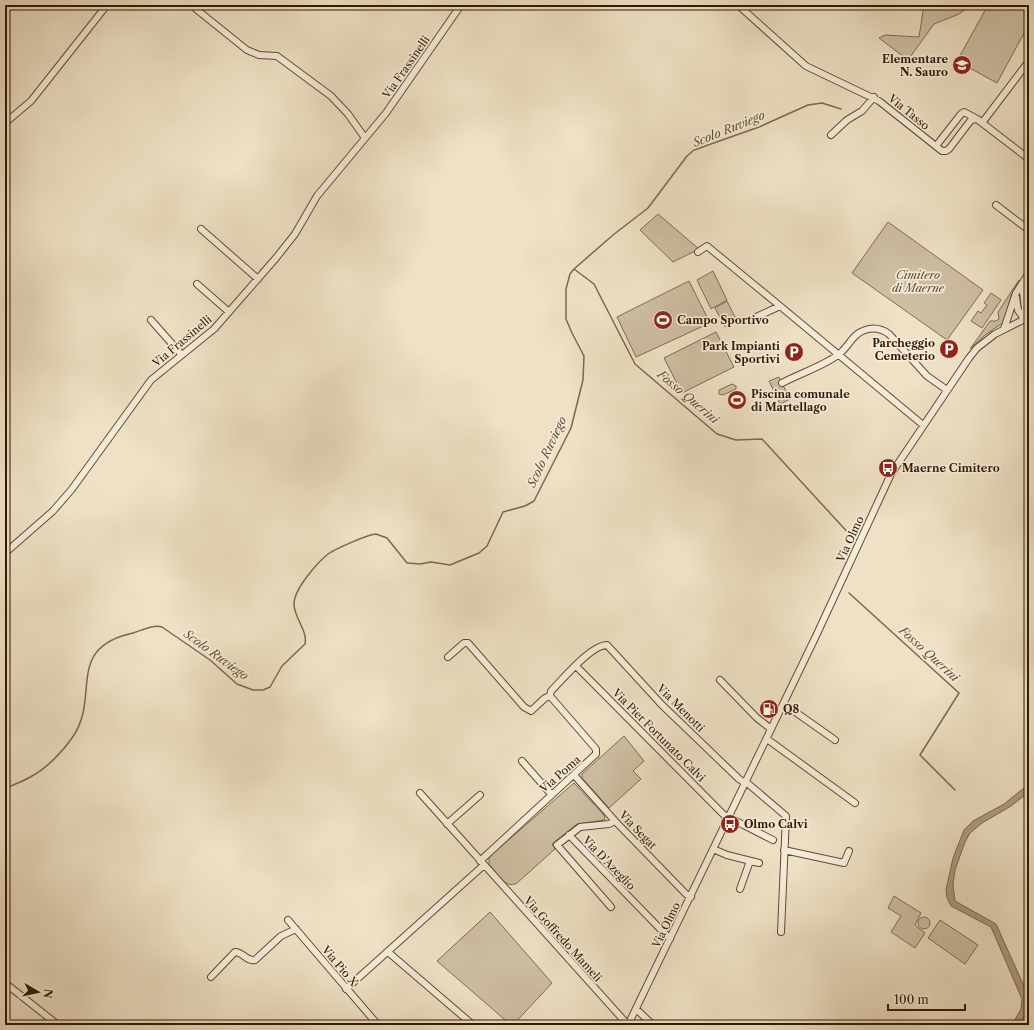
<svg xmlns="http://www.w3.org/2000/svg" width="1034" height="1030" font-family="'Libre Caslon Text',serif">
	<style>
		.green { fill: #cebfa4; stroke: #806b54 }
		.water { fill: #ae9c83; stroke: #7d6750 }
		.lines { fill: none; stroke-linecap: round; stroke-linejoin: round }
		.stream { stroke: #7d6750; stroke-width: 1.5 }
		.minor-casing { stroke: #624a34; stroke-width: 8 }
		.minor { stroke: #f4ecd9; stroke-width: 6 }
		.labels { text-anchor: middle; stroke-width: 3.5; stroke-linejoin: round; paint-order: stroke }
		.poi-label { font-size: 11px; font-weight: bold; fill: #331703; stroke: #f4ecd9; text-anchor: start }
		.street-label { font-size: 11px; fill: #331703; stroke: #f4ecd9 }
		.park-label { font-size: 11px; font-style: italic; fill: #624933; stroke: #f4ecd9 }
		.water-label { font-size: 12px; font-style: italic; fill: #644c36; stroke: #f4ecd9 }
	</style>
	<rect width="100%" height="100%" fill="#eee1c5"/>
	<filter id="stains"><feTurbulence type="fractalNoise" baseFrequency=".005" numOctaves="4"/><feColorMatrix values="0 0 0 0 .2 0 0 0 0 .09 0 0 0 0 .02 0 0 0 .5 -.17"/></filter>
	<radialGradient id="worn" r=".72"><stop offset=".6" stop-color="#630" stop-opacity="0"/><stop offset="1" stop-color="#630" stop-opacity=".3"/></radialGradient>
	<path class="green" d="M924 5H971L959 14 934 24 908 60 879 38 885 35 919 37Z
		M988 5H1022L1029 9V24L997 83 957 61Z
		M658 214 699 249 673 262 640 230Z
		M888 222 983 290 947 340 852 273Z
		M713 271 727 300 711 309 697 280Z
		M1019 280 1011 296 1004 322 985 335 970 349 990 321H996L999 319 998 312Z
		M689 281 710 323 636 357 617 317Z
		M991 293 1001 300 982 328 971 321 978 311 981 313 987 305 984 303Z
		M727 301 737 321 725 327 715 308Z
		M716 332 734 367 682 393 664 358Z
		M779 377 790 399 780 404 769 381Z
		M732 384 736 386V389L723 395 719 394V390Z
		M624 736 644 761 633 771 641 779 609 808 582 778V774Z
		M574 783 604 815 605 820 577 824 552 844 555 849 517 883C505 890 496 872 489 864V857Z
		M894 896 921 913 915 925 925 933 915 948 891 932 901 916 888 908Z
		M490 912 552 983 513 1025H511L437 961Z
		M918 923a6 6 0 1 1 12 0a6 6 0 1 1-12 0Z
		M940 920 978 945 965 964 928 938Z"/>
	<path class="water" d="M1029 784V792L1011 806 982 823 970 833 965 842 955 870 953 885 955 901 996 924 1028 995V1008L1020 1025H1012L1021 1009 1022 999 991 927 951 906 947 898 946 890 953 858 964 830 973 821 1004 804Z"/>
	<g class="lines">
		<path class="stream" d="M574 269 594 284 635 364 717 434 736 440 762 439 852 537
			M849 593 959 693 920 755 955 790
			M5 789C14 784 24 781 32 776 47 768 63 751 72 738 101 698 65 650 129 634 140 632 151 624 162 627L210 660 237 684 253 690H263L270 687 282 666 305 644C308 631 294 618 294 604 294 589 317 563 328 554 335 549 369 534 376 534L387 538 407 563 420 564 431 562 450 565 479 553 487 546 503 512 525 506 534 501 571 428 583 380 584 356 572 333 566 319V289L570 274 574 269 613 235 648 208 687 156 694 150 759 127 808 105 822 103 841 109"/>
		<g class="minor-casing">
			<path id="minor" d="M191 5 247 50 259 55 277 56 331 96 348 114 365 138
				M738 5 806 66 879 101 942 151H946L949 149 971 120 977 119
				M5 123 31 101 107 5
				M982 123 1029 61
				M831 135 847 120 862 111 874 97
				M936 146 961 114 964 112 977 119 1029 159
				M996 205 1029 230
				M201 229 258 279
				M698 252 707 246 780 306
				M197 284 229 312
				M1016 297 1018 310 1024 319
				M1026 318 1023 292 1026 280
				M752 319 780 306 923 425
				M151 320 181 354
				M1004 329 1016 293 1029 273
				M782 383C799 374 823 366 838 355 849 347 852 334 865 330 874 327 882 329 889 334L927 376 947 390
				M5 553 53 511 72 489 151 380 214 329 276 258 295 234 317 196 386 113 461 5
				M448 657 464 643H468L524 707 531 711 545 698 550 696 551 691C563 679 591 645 607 645L662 705 739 779 745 783
				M576 666 724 815 773 840
				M720 680 757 718 771 729
				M784 704 835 740
				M767 739 855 803
				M522 761 551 794
				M574 775 615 821 686 894 691 897
				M746 782 786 816 781 932
				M420 793 628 1025 816 636 891 474 969 358 977 348 995 334 1029 317
				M447 824 480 795
				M569 835 670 939
				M713 849 727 855 759 863
				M784 850 844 863 849 851
				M480 861 596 754V749L550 696
				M740 889 750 861
				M611 907 557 845 580 827 609 824 615 821
				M288 920 378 1025
				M388 952 473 1025
				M211 977 235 952C243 952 247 962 255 960L281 936 296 929
				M5 983 58 1025
				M346 989 484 865
				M636 1009 653 1025"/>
		</g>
		<use href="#minor" class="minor"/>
	</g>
	<defs>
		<g id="school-disc" transform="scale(1)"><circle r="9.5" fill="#8f2418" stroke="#f4ecd9"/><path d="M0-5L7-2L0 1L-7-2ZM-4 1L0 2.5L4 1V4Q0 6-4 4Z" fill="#fff"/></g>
		<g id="stadium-disc" transform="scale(1)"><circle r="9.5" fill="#8f2418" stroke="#f4ecd9"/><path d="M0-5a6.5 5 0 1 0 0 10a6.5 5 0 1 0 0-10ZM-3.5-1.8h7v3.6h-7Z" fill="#fff"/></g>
		<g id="parking-disc" transform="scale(1)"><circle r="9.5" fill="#8f2418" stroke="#f4ecd9"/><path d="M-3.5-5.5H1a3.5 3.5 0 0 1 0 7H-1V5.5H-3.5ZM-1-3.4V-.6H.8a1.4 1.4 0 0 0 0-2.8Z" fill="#fff"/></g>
		<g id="bus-disc" transform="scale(1)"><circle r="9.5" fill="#8f2418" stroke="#f4ecd9"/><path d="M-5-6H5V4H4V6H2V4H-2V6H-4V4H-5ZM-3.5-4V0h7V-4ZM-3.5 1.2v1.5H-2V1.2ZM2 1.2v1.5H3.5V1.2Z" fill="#fff"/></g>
		<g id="fuel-disc" transform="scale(1)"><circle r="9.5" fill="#8f2418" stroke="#f4ecd9"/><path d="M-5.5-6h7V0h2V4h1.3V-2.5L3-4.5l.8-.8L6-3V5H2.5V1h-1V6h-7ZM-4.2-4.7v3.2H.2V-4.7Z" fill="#fff"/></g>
	</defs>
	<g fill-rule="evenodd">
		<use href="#school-disc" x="962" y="65"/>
		<use href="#stadium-disc" x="663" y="320"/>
		<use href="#parking-disc" x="949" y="349"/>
		<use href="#parking-disc" x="794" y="352"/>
		<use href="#stadium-disc" x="737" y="400"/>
		<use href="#bus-disc" x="888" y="468"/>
		<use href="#fuel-disc" x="769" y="709"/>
		<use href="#bus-disc" x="730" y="824"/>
	</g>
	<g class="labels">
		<g class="poi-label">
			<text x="948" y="63" text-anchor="end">Elementare<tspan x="948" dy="13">N. Sauro</tspan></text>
			<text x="677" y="324">Campo Sportivo</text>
			<text x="935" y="347" text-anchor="end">Parcheggio<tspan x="935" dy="13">Cemeterio</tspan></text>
			<text x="780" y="350" text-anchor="end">Park Impianti<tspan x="780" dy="13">Sportivi</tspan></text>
			<text x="751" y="398">Piscina comunale<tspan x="751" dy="13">di Martellago</tspan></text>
			<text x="902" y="472">Maerne Cimitero</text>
			<text x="783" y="713">Q8</text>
			<text x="744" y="828">Olmo Calvi</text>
		</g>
		<g class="street-label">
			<text transform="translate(406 67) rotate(-55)" y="4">Via Frassinelli</text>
			<text transform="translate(909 112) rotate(39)" y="4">Via Tasso</text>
			<text transform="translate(182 341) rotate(-40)" y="4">Via Frassinelli</text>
			<text transform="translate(850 539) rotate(-65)" y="4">Via Olmo</text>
			<text transform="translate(681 708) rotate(45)" y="4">Via Menotti</text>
			<text transform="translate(659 735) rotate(45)" y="4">Via Pier Fortunato Calvi</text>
			<text transform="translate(560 774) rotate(-41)" y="4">Via Poma</text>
			<text transform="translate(638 830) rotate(46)" y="4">Via Segat</text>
			<text transform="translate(609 863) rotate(46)" y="4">Via D'Azeglio</text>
			<text transform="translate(666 925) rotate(-64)" y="4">Via Olmo</text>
			<text transform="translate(563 939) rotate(48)" y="4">Via Goffredo Mameli</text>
			<text transform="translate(340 966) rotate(50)" y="4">Via Pio X</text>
		</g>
		<g class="park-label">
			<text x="918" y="279">Cimitero<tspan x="918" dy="13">di Maerne</tspan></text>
		</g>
		<g class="water-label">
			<text transform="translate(729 129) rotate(-22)" y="4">Scolo Ruviego</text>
			<text transform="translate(688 397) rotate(40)" y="4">Fosso Querini</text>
			<text transform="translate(547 452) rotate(-65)" y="4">Scolo Ruviego</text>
			<text transform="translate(929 654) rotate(42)" y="4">Fosso Querini</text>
			<text transform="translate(216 655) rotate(36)" y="4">Scolo Ruviego</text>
		</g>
	</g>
	<rect width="1034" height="1030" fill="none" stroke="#eee1c5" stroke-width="20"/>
	<rect x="6" y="6" width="1022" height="1018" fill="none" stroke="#331703" stroke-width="2"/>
	<rect x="10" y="10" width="1014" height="1010" fill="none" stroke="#331703"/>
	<g transform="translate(38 992) rotate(99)" stroke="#f4ecd9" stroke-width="3" paint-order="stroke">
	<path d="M0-3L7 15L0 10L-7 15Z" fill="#331703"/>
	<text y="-6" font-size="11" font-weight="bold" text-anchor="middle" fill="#331703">N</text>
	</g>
	<path d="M888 1004v6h77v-6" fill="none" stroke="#331703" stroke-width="2"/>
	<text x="894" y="1004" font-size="12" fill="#331703" stroke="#f4ecd9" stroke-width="3" paint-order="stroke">100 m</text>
	<rect width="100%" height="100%" filter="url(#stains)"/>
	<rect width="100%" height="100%" fill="url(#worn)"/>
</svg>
